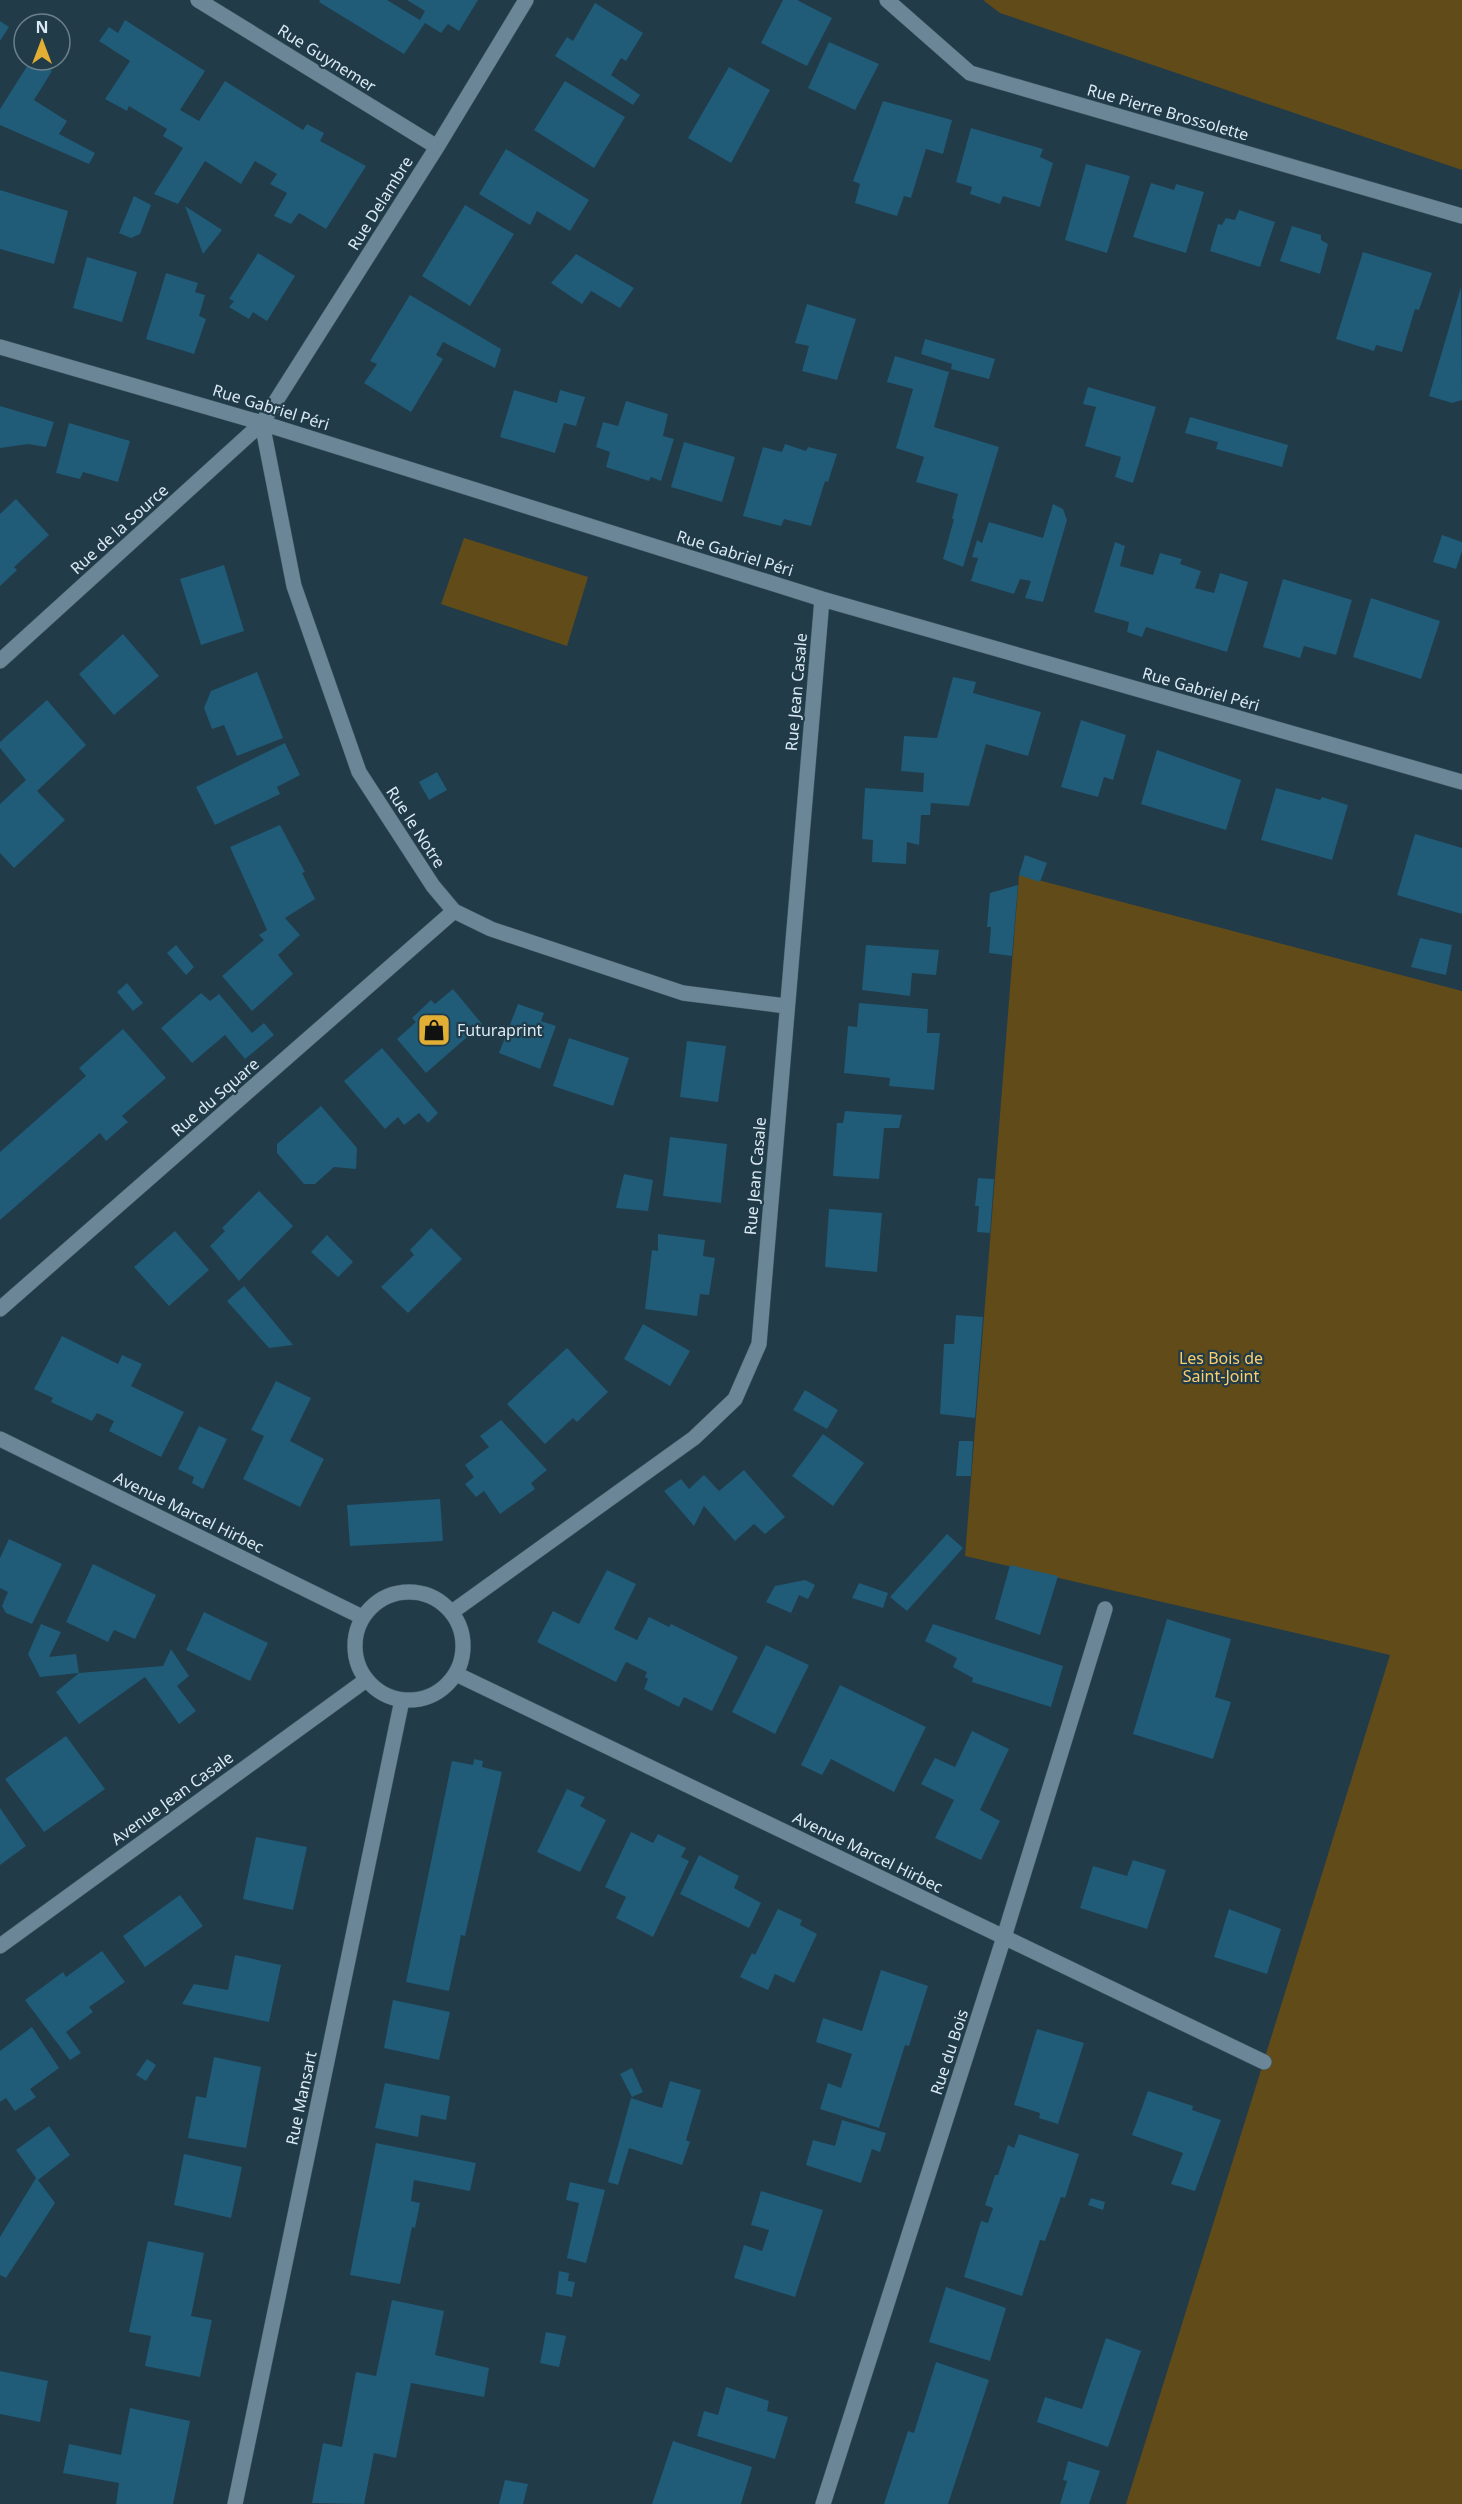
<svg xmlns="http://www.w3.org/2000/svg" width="1462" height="2504" font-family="'Noto Sans',sans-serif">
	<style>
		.green { fill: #614b19 }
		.building { fill: #205b78 }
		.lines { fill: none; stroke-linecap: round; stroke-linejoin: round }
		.street-casing { stroke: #425965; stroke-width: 16 }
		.street { stroke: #6b8797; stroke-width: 15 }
		.labels { text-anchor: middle; stroke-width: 4.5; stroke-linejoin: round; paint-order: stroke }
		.street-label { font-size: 16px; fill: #dbeaf3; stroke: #213b49 }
		.poi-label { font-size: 16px; fill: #dbeaf3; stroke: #213b49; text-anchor: start }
		.park-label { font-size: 16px; fill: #fcce6d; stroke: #213b49 }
	</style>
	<rect width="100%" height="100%" fill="#213b49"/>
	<path class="green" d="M983 0H1462V170L1000 13Z
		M464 538 588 577 567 646 441 604Z
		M1019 875 1462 991V2504H1126L1390 1655 965 1556Z"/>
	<path class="building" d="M320 0H387L420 20 425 11 407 0H478L459 31 448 24 441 33 425 23 404 54 319 2Z
		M783 0H797L832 18 807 66 761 43Z
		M595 3 643 33 626 61 621 58 611 75 640 95 633 105 555 56 567 37 573 41Z
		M125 20 205 71 180 110 199 121 225 81 303 130 307 124 324 133 320 141 366 166 326 229 299 213 291 224 274 216 287 193 270 184 277 174 255 161 241 184 205 161 178 204 154 194 183 148 163 136 167 129 129 106 127 111 105 99 130 61 99 41 109 27 118 33Z
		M0 21 9 27 0 41Z
		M829 42 879 64 855 110 808 88Z
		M31 60H36L52 71 34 100 67 121 59 134 95 153 89 164 0 125V109Z
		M729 67 770 90 731 163 688 138Z
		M565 81 625 117 594 168 534 130Z
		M883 101 952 120 943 154 926 149 911 198 904 196 897 216 855 203 860 184 853 181Z
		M971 128 1043 149 1040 157 1053 163 1040 207 1003 196 1000 204 970 194 972 187 956 182Z
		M506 149 589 200 570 231 537 211 530 225 479 194Z
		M1086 164 1130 176 1107 253 1065 240Z
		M1151 183 1174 190 1176 184 1204 192 1186 253 1133 237Z
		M0 190 68 211 54 264 0 249Z
		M134 196 151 205 140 234 131 238 119 233Z
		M465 205 514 234 470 306 422 276Z
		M185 206 222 230 203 254Z
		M1239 210 1275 222 1260 267 1210 251 1218 224 1222 225 1226 218 1235 220Z
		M1292 226 1321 235V240L1328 244 1320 274 1280 261Z
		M1363 252 1432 273 1419 310 1415 309 1402 352 1376 345 1374 351 1336 339Z
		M258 253 295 276 267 321 253 312 249 319 229 307 234 301 229 299Z
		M576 254 634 288 620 308 591 291 582 304 551 283Z
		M87 257 137 272 122 322 73 308Z
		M166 273 198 283 195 292 205 295 199 316 206 319 194 354 146 339Z
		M1461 287 1462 400 1452 403 1429 396Z
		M410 295 501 349 495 368 443 342 436 355 443 359 411 412 364 383 377 364 370 361Z
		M807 304 856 319 837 380 802 371 809 346 795 343Z
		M925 339 995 359 989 379 951 369 952 364 921 354Z
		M895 356 949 372 934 427 999 447 963 567 943 559 954 519H952L958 494 916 482 924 457 896 448 913 389 887 382Z
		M1088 387 1156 407 1133 483 1115 477 1121 457 1085 446 1096 407 1083 404Z
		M514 390 557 403 560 390 585 397 576 426 564 423 555 453 500 437Z
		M626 401 668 414 663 436 674 439 661 481 651 477 649 481 606 467 610 452 596 447 603 422 618 426Z
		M0 406 54 422 46 447 28 444 0 448Z
		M1190 417 1288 445 1282 467 1216 449 1218 442 1185 433Z
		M69 423 130 441 118 482 83 472 80 479 56 473Z
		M684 442 735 457 722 502 671 487Z
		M785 444 806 451 808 447 837 454 828 482 825 481 811 526 784 519 781 526 743 516 763 447 782 452Z
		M16 499 49 535 14 567 17 570 0 586V514Z
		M1053 504 1063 509 1067 520 1043 602 1025 598 1031 581 1020 579 1014 594 971 581 978 558 972 557 977 540 982 543 989 522 1043 538Z
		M1442 535 1462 542V551L1456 569 1433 562Z
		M1115 542 1125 546 1120 566 1153 575 1160 553 1182 559 1180 564 1201 571 1195 588 1214 593 1220 573 1248 582 1227 652 1146 627 1142 637 1127 632 1129 622 1094 612Z
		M224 565 244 631 201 645 180 579Z
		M1283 579 1352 600 1336 655 1304 646 1300 658 1263 647Z
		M1371 598 1440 621 1421 679 1353 657Z
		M123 634 159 676 114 715 79 674Z
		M257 672 283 738 237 756 224 725 212 729 204 708 211 691Z
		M953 677 976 682 973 693 1041 712 1028 756 986 744 969 806 931 803 930 815H921L919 845 907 842 906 864 872 862 873 840 862 839 865 788 923 792 924 773 901 771 904 736 937 738Z
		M47 700 86 745 37 791 65 820 14 868 0 853V804L26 780 0 748V742Z
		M1081 720 1126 735 1113 780 1104 777 1098 797 1061 787Z
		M285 743 300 775 277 787 280 794 215 825 196 787Z
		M1157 750 1241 780 1226 830 1141 804Z
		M437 772 447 790 429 800 419 782Z
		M1276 788 1320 800 1322 797 1348 805 1332 860 1261 840Z
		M280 825 305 872 302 873 315 899 285 918 300 935 278 955 293 974 252 1011 222 976 264 940 259 935 267 930 230 847Z
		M1415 834 1462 848V914L1397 895Z
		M1025 855 1047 863 1040 882 1019 875Z
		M1018 885 1012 956 989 953 991 927H987L990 893Z
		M1420 938 1452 945 1446 975 1411 967Z
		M176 945 194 967 186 975 167 953Z
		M866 945 939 950 936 975 912 973 910 996 862 990Z
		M127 983 143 1003 133 1011 117 992Z
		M453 989 482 1024 426 1073 397 1039 416 1022 412 1018 431 1000 435 1004Z
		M201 993 210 1001 219 994 252 1033 264 1023 274 1035 245 1059 225 1035 192 1063 161 1028Z
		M859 1003 928 1009 927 1033H940L934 1090 889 1086 890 1078 844 1073 848 1026 857 1027Z
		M518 1004 544 1013 541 1021 556 1026 540 1069 499 1053Z
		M123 1029 166 1078 122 1116 128 1122 106 1141 100 1133 0 1220V1152L86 1076 79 1068Z
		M569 1038 629 1058 613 1106 553 1086Z
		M687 1041 726 1046 718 1102 680 1097Z
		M382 1048 438 1113 428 1123 419 1113 404 1125 398 1117 385 1129 344 1081Z
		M321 1106 357 1148 356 1169 334 1167 315 1184H304L277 1153V1144Z
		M845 1111 902 1115 899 1128H884L879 1179 833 1176 837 1123H843Z
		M670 1137 727 1144 721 1203 663 1196Z
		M624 1174 653 1180 648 1211 616 1208Z
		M978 1178 994 1179 990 1233 977 1232 979 1206H975Z
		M259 1191 293 1226 239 1281 210 1246 225 1231 222 1228Z
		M829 1209 882 1213 877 1272 825 1267Z
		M431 1228 462 1259 408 1313 381 1287 414 1255 410 1250Z
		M175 1231 209 1270 169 1306 134 1267Z
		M658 1234 705 1240 703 1256 715 1258 709 1295 700 1294 697 1316 645 1309 652 1250 658 1251Z
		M327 1235 353 1262 338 1277 311 1252Z
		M244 1286 293 1345 269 1348 227 1301Z
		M956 1315 983 1317 975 1418 940 1414 944 1344H954Z
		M643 1324 690 1351 670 1386 624 1359Z
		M62 1336 118 1364 122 1355 142 1364 131 1386 184 1412 161 1457 109 1431 114 1421 97 1413 92 1421 51 1402 53 1398 34 1389Z
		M567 1348 608 1392 577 1422 573 1418 545 1444 507 1404Z
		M276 1381 311 1398 290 1441 324 1459 300 1507 243 1479 264 1436 251 1430Z
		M805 1390 838 1410 827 1429 793 1410Z
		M501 1420 547 1470 531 1483 535 1489 500 1514 484 1491 476 1497 465 1484 474 1477 465 1465 489 1447 480 1436Z
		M199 1426 227 1439 203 1489 192 1483 194 1477 178 1469Z
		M823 1434 864 1463 833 1506 792 1476Z
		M959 1441H973L971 1476H956Z
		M744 1470 785 1517 765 1534 754 1524 735 1541 704 1506 694 1526 664 1491 681 1479 689 1489 704 1475 719 1491Z
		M440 1499 443 1541 350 1546 347 1505Z
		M947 1534 963 1548 907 1611 890 1597Z
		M9 1539 62 1564 32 1624 6 1613 2 1606 8 1592 0 1588V1558Z
		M93 1564 156 1595 135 1639 114 1630 108 1642 66 1622Z
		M1010 1565 1058 1576 1040 1635 995 1619Z
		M607 1570 636 1584 614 1629 637 1640 649 1617 669 1627 671 1624 738 1657 712 1711 684 1697 679 1707 644 1689 648 1679 645 1677 647 1672 626 1662 616 1682 537 1642 553 1611 579 1624Z
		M805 1580 815 1585 808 1599 799 1595 791 1613 766 1602 775 1586Z
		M859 1583 888 1593 883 1608 852 1598Z
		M204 1612 268 1643 250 1681 186 1650Z
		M1167 1619 1231 1639 1215 1697 1231 1702 1213 1759 1133 1734Z
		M41 1624 61 1632 49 1657 76 1654 79 1673 40 1677 28 1654Z
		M933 1624 1063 1666 1051 1707 972 1682 973 1678 953 1667 957 1658 925 1641Z
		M766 1645 809 1665 775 1734 732 1712Z
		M171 1649 189 1676 177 1686 196 1711 179 1724 145 1677 79 1724 56 1692 79 1673 163 1666Z
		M840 1685 926 1727 894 1792 831 1759 822 1775 801 1765Z
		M972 1731 1009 1749 980 1810 1000 1821 981 1860 935 1838 954 1800 921 1784 935 1758 955 1767Z
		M66 1736 105 1789 44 1832 5 1779Z
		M474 1759 483 1761 482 1767 502 1772 465 1936 461 1935 449 1991 406 1982 452 1761 473 1765Z
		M567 1789 585 1797 580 1806 606 1820 580 1872 537 1852Z
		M0 1808 26 1846 0 1865Z
		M631 1832 653 1843 658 1834 686 1848 681 1857 689 1861 653 1937 616 1918 626 1897 605 1887Z
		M256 1837 307 1847 293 1910 243 1899Z
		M699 1855 739 1876 734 1888 761 1903 749 1928 680 1894Z
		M1133 1860 1166 1870 1147 1929 1080 1908 1093 1866 1127 1876Z
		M180 1895 203 1926 145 1967 123 1936Z
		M778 1909 802 1920 800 1925 817 1934 794 1983 775 1974 768 1990 740 1977 752 1953 755 1955Z
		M1229 1909 1281 1929 1267 1974 1214 1957Z
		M102 1951 125 1982 89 2007 93 2012 66 2032 81 2053 70 2060 25 2000 63 1972 66 1977Z
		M235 1955 281 1965 269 2022 182 2004 194 1984 228 1990Z
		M881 1970 928 1986 909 2046 905 2045 879 2128 820 2109 828 2083 841 2088 852 2054 816 2042 823 2018 862 2031Z
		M393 2000 450 2012 439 2060 384 2048Z
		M32 2027 59 2068 30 2089 36 2097 15 2111 6 2098 0 2102V2051Z
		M1037 2029 1084 2043 1058 2124 1039 2118 1040 2113 1014 2105Z
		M214 2057 261 2067 246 2148 188 2138 196 2096 206 2098Z
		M147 2059 156 2065 146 2081 136 2075Z
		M632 2068 643 2092 632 2097 620 2074Z
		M670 2081 701 2090 686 2140 690 2142 682 2165 629 2148 618 2185 608 2182 631 2098 662 2108Z
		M385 2083 450 2096 446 2120 421 2115 418 2137 375 2128Z
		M1148 2091 1193 2106 1192 2110 1221 2120 1195 2191 1171 2184 1183 2153 1132 2135Z
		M842 2120 886 2133 880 2152 872 2149 861 2183 806 2165 813 2140 835 2146Z
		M49 2126 70 2155 38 2180 55 2203 6 2278 0 2275V2237L36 2178 16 2150Z
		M1019 2134 1079 2154 1065 2198 1061 2197 1045 2241 1040 2240 1022 2296 964 2277 981 2221 988 2223 993 2208 985 2205 995 2175H998L1008 2145 1014 2148Z
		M376 2143 476 2163 470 2191 414 2180 411 2201 420 2203 415 2228 412 2227 400 2284 350 2275Z
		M184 2154 242 2167 231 2218 174 2205Z
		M570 2182 605 2190 586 2263 567 2258 579 2203 566 2200Z
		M761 2191 823 2210 795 2297 734 2278 744 2245 762 2251 769 2230 751 2225Z
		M1091 2198 1105 2202 1103 2210 1088 2205Z
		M148 2241 204 2253 191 2316 212 2320 200 2377 145 2366 151 2336 129 2332Z
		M559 2271 569 2273 568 2281 575 2282 572 2297 556 2294Z
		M946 2287 1006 2308 990 2361 929 2342Z
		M392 2300 444 2311 435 2355 489 2368 484 2397 411 2383 396 2458 374 2453 364 2504 312 2503 323 2443 342 2447 356 2372 376 2376Z
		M546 2332 566 2336 559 2367 540 2363Z
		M1106 2338 1141 2351 1108 2447 1037 2422 1045 2397 1082 2409Z
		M936 2362 989 2380 948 2504H884L908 2431 914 2433Z
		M0 2371 48 2381 40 2422 0 2414Z
		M726 2387 769 2401 767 2411 788 2417 775 2459 697 2436 704 2411 718 2415Z
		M130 2408 190 2421 173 2504H116L119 2483 63 2473 69 2444 121 2455Z
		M673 2441 752 2467 741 2504H652Z
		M1068 2461 1100 2471 1089 2504H1060L1067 2481 1063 2480Z
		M505 2480 528 2484 523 2504H499Z"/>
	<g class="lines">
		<g class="street-casing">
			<path id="street" d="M198 0 437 147
				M887 0 970 73 1462 216
				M0 347 262 423 822 599 1462 782
				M262 423 294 586 359 772 433 886 454 911 491 929 683 993 786 1006
				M0 661 262 423 437 147 526 0
				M0 1309 454 911
				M0 1439 362 1617
				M355 1646a54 54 0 1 1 108 0a54 54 0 1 1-108 0Z
				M452 1612 694 1438 735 1399 759 1344 822 599
				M456 1674 1264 2062
				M0 1946 366 1680
				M235 2504 402 1700
				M823 2504 1004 1937 1105 1609"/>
		</g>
		<use href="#street" class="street"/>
	</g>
	<defs>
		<g id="shop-square" transform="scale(1.725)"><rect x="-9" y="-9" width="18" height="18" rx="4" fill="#e2af34" stroke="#213b49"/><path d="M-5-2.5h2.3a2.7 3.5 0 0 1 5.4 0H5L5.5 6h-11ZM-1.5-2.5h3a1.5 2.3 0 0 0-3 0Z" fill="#111"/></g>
	</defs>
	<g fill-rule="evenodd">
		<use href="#shop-square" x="434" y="1030"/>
	</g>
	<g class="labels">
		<g class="street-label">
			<text transform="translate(327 58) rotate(32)" y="6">Rue Guynemer</text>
			<text transform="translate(1168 112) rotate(16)" y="6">Rue Pierre Brossolette</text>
			<text transform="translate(380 203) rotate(-58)" y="6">Rue Delambre</text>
			<text transform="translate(271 407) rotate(17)" y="6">Rue Gabriel Péri</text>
			<text transform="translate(119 529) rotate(-42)" y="6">Rue de la Source</text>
			<text transform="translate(735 553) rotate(17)" y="6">Rue Gabriel Péri</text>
			<text transform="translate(1201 689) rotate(16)" y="6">Rue Gabriel Péri</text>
			<text transform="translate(796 692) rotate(-85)" y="6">Rue Jean Casale</text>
			<text transform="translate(416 827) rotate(57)" y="6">Rue le Notre</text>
			<text transform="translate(215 1097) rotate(-41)" y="6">Rue du Square</text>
			<text transform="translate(755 1176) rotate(-85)" y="6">Rue Jean Casale</text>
			<text transform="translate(189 1512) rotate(26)" y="6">Avenue Marcel Hirbec</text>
			<text transform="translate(172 1798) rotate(-36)" y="6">Avenue Jean Casale</text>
			<text transform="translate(868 1852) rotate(26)" y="6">Avenue Marcel Hirbec</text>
			<text transform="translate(949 2052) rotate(-72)" y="6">Rue du Bois</text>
			<text transform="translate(301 2098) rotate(-78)" y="6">Rue Mansart</text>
		</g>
		<g class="poi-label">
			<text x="457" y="1036">Futuraprint</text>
		</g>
		<g class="park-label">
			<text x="1221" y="1364">Les Bois de<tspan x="1221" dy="18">Saint-Joint</tspan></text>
		</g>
	</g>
	<g transform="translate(42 42)"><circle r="28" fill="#213b49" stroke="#6b818d" stroke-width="1.5"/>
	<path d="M0-4.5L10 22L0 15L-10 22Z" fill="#e2af34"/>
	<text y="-9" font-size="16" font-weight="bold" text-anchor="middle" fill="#dbeaf3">N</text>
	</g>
</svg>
